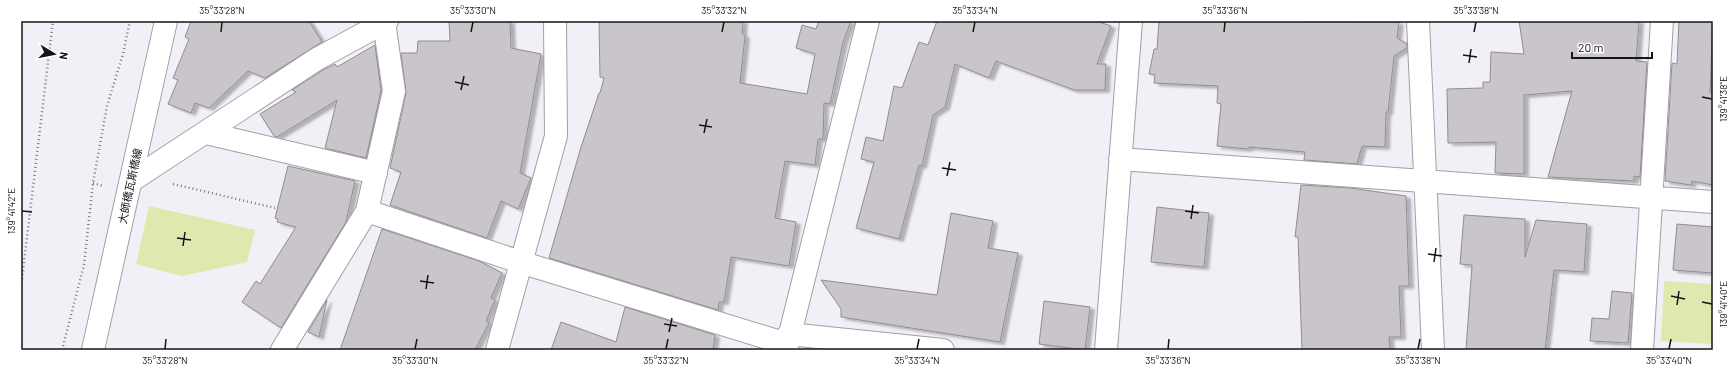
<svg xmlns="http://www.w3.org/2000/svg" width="1734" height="371" font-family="Barlow,'Noto Sans JP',sans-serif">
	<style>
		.park { fill: #dfe8af }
		.building { fill: #c9c5cb; stroke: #908d92; filter: url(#shadow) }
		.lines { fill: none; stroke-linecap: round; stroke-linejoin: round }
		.street-casing { stroke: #a19fa6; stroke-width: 24 }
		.secondary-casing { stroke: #a19fa6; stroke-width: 24 }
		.path { stroke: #79797d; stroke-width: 2.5; stroke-dasharray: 1 3; stroke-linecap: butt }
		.street { stroke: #fff; stroke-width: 22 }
		.secondary { stroke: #fff; stroke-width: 22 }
		.ticks { fill: none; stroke: #151517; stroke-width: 1.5 }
		.labels { text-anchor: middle; stroke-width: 3; stroke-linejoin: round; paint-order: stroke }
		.street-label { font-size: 11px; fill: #151517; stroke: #fff }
		.neatline { fill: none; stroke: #151517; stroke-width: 1.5 }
		.ticks-label { font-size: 10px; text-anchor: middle; fill: #151517 }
	</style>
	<defs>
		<filter id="shadow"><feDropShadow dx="4.5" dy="2.5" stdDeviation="1" flood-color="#0004"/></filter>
	</defs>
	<rect width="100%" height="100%" fill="#f1f0f7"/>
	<path class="park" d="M149 206 255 230 247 262 182 276 136 264Z
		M1664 281 1713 284V344L1661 341Z"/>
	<path class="building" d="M191 21H309L322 42 265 78 248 71 209 108 195 103 191 113 168 104 178 80 173 78 189 39 185 37Z
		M449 21H510L511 48 541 54 520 173 531 178 518 209 501 201 487 238 390 205 401 172 390 168 406 93 401 53H417L418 41H450Z
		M599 21H743L742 33 745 36 740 83 807 94 815 54 796 48 802 25 816 29 819 21H851L843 42 830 104 824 103 823 139H818L815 165 785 161 775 218 796 222 789 266 731 257 724 302H719L718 310 549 258 581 147 599 93H600L604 78 600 77Z
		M937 21H1096L1111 26 1097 64H1106L1105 90H1074L996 61 989 78 955 64 945 107 933 115 922 166 919 165 899 239 856 228 874 162 861 159 866 137 883 141 894 86 902 88 919 42 928 45Z
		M1159 21 1399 22 1397 38 1407 44V48L1394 56 1388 112H1386L1385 147 1362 146 1357 164 1304 160 1305 152 1249 147 1248 149 1217 146 1221 104 1217 103 1218 86 1154 83 1155 75 1149 74 1154 49H1157Z
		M1519 21H1639L1636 61 1647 62 1640 177 1634 176V181L1548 177 1572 91 1524 95V174L1495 173 1496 142 1448 143 1447 89 1483 88V82H1490L1491 52 1524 54Z
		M1679 21H1713L1710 93 1713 94V185L1692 181 1691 185 1665 181 1672 63 1677 64Z
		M375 45 381 91 366 158 325 148 337 100 277 137 274 136 260 114 296 92 292 90 323 70 335 64 337 67Z
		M288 166 355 181 346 222 281 328 242 302 256 281 260 284 296 227 277 222 278 219 275 218Z
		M1301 185 1351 188 1406 196 1409 286H1399L1401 337H1389L1390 350H1302L1298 237H1295Z
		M1157 207 1209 213 1204 267 1151 262Z
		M951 213 993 221 988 248 1018 253 1000 342 841 317V309L821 280 937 295Z
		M1464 215 1525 219V257L1536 220 1587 224 1584 272 1554 270 1545 350H1466L1472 265 1460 264Z
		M1677 224 1713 227V273L1673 270Z
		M382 229 479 261 502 273 491 298 495 300 486 321 489 323 475 350H340Z
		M1612 291 1632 293 1628 343 1590 341 1592 318 1609 319Z
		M327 300 319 337 308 332Z
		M1044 301 1090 307 1085 350 1039 344Z
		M625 307 715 335 713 350H551L561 322 616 342Z"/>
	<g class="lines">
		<g class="street-casing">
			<path id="street" d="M1418 21 1433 350
				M206 133 376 173
				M1120 159 1713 202
				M367 211 520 262 787 344
				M789 334 943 350
				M282 350 367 211 394 91 384 22
				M497 350 556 136 555 21
				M786 350 868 21
				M1106 350 1131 21
				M1642 350 1662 21"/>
		</g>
		<g class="secondary-casing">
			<path id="secondary" d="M131 181 317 59 387 21
				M93 350 166 21"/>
		</g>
		<path class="path" d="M93 183 103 186
			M173 184 275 208
			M21 287 53 21
			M62 350 84 265 93 183 107 106 123 54 130 21"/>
		<use href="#street" class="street"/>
		<use href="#secondary" class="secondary"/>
	</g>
	<path class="ticks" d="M221 32 222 22M471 32 473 22M722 32 724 22M973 32 975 22M1224 32 1225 22M1474 32 1476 22M1463 55 1477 57M1469 63 1471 49M455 82 469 85M461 90 464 76M1702 97 1712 99M699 125 712 127M704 133 707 119M942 168 956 170M947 176 950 162M22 211 32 212M1185 211 1199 213M1191 219 1193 205M177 238 191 240M183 246 185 232M1428 254 1442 256M1434 262 1436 248M420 281 434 283M426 289 428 275M1671 296 1685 299M1702 302 1712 304M1677 305 1679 291M664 324 677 326M669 332 672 318M165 349 166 339M415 349 417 339M666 349 668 339M917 349 919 339M1168 349 1169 339M1418 349 1420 339M1669 349 1671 339"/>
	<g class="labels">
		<g class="street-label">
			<text transform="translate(130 186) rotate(-78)" y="4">大師橋瓦斯橋線</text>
		</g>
	</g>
	<rect width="1734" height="371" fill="none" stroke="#ffffff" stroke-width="44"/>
	<g transform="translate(54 54) rotate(100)" stroke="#ffffff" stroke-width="3" paint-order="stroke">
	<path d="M0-3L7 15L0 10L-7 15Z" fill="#151517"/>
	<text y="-6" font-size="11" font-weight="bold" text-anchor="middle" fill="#151517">N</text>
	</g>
	<path d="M1572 52v6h80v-6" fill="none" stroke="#151517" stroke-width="2"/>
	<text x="1578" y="52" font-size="12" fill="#151517" stroke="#ffffff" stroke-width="3" paint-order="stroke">20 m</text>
	<rect x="22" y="22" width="1690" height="327" class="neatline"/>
	<g class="ticks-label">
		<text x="222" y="14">35°33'28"N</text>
		<text x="473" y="14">35°33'30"N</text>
		<text x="724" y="14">35°33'32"N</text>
		<text x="975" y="14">35°33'34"N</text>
		<text x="1225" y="14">35°33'36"N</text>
		<text x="1476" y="14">35°33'38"N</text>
		<text transform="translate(1723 99) rotate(-90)" y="4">139°41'38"E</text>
		<text transform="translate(11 211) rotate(-90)" y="4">139°41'42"E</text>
		<text transform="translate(1723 304) rotate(-90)" y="4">139°41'40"E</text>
		<text x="165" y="364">35°33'28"N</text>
		<text x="415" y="364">35°33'30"N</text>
		<text x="666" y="364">35°33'32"N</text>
		<text x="917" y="364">35°33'34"N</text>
		<text x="1168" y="364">35°33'36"N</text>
		<text x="1418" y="364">35°33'38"N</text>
		<text x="1669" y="364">35°33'40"N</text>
	</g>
</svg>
